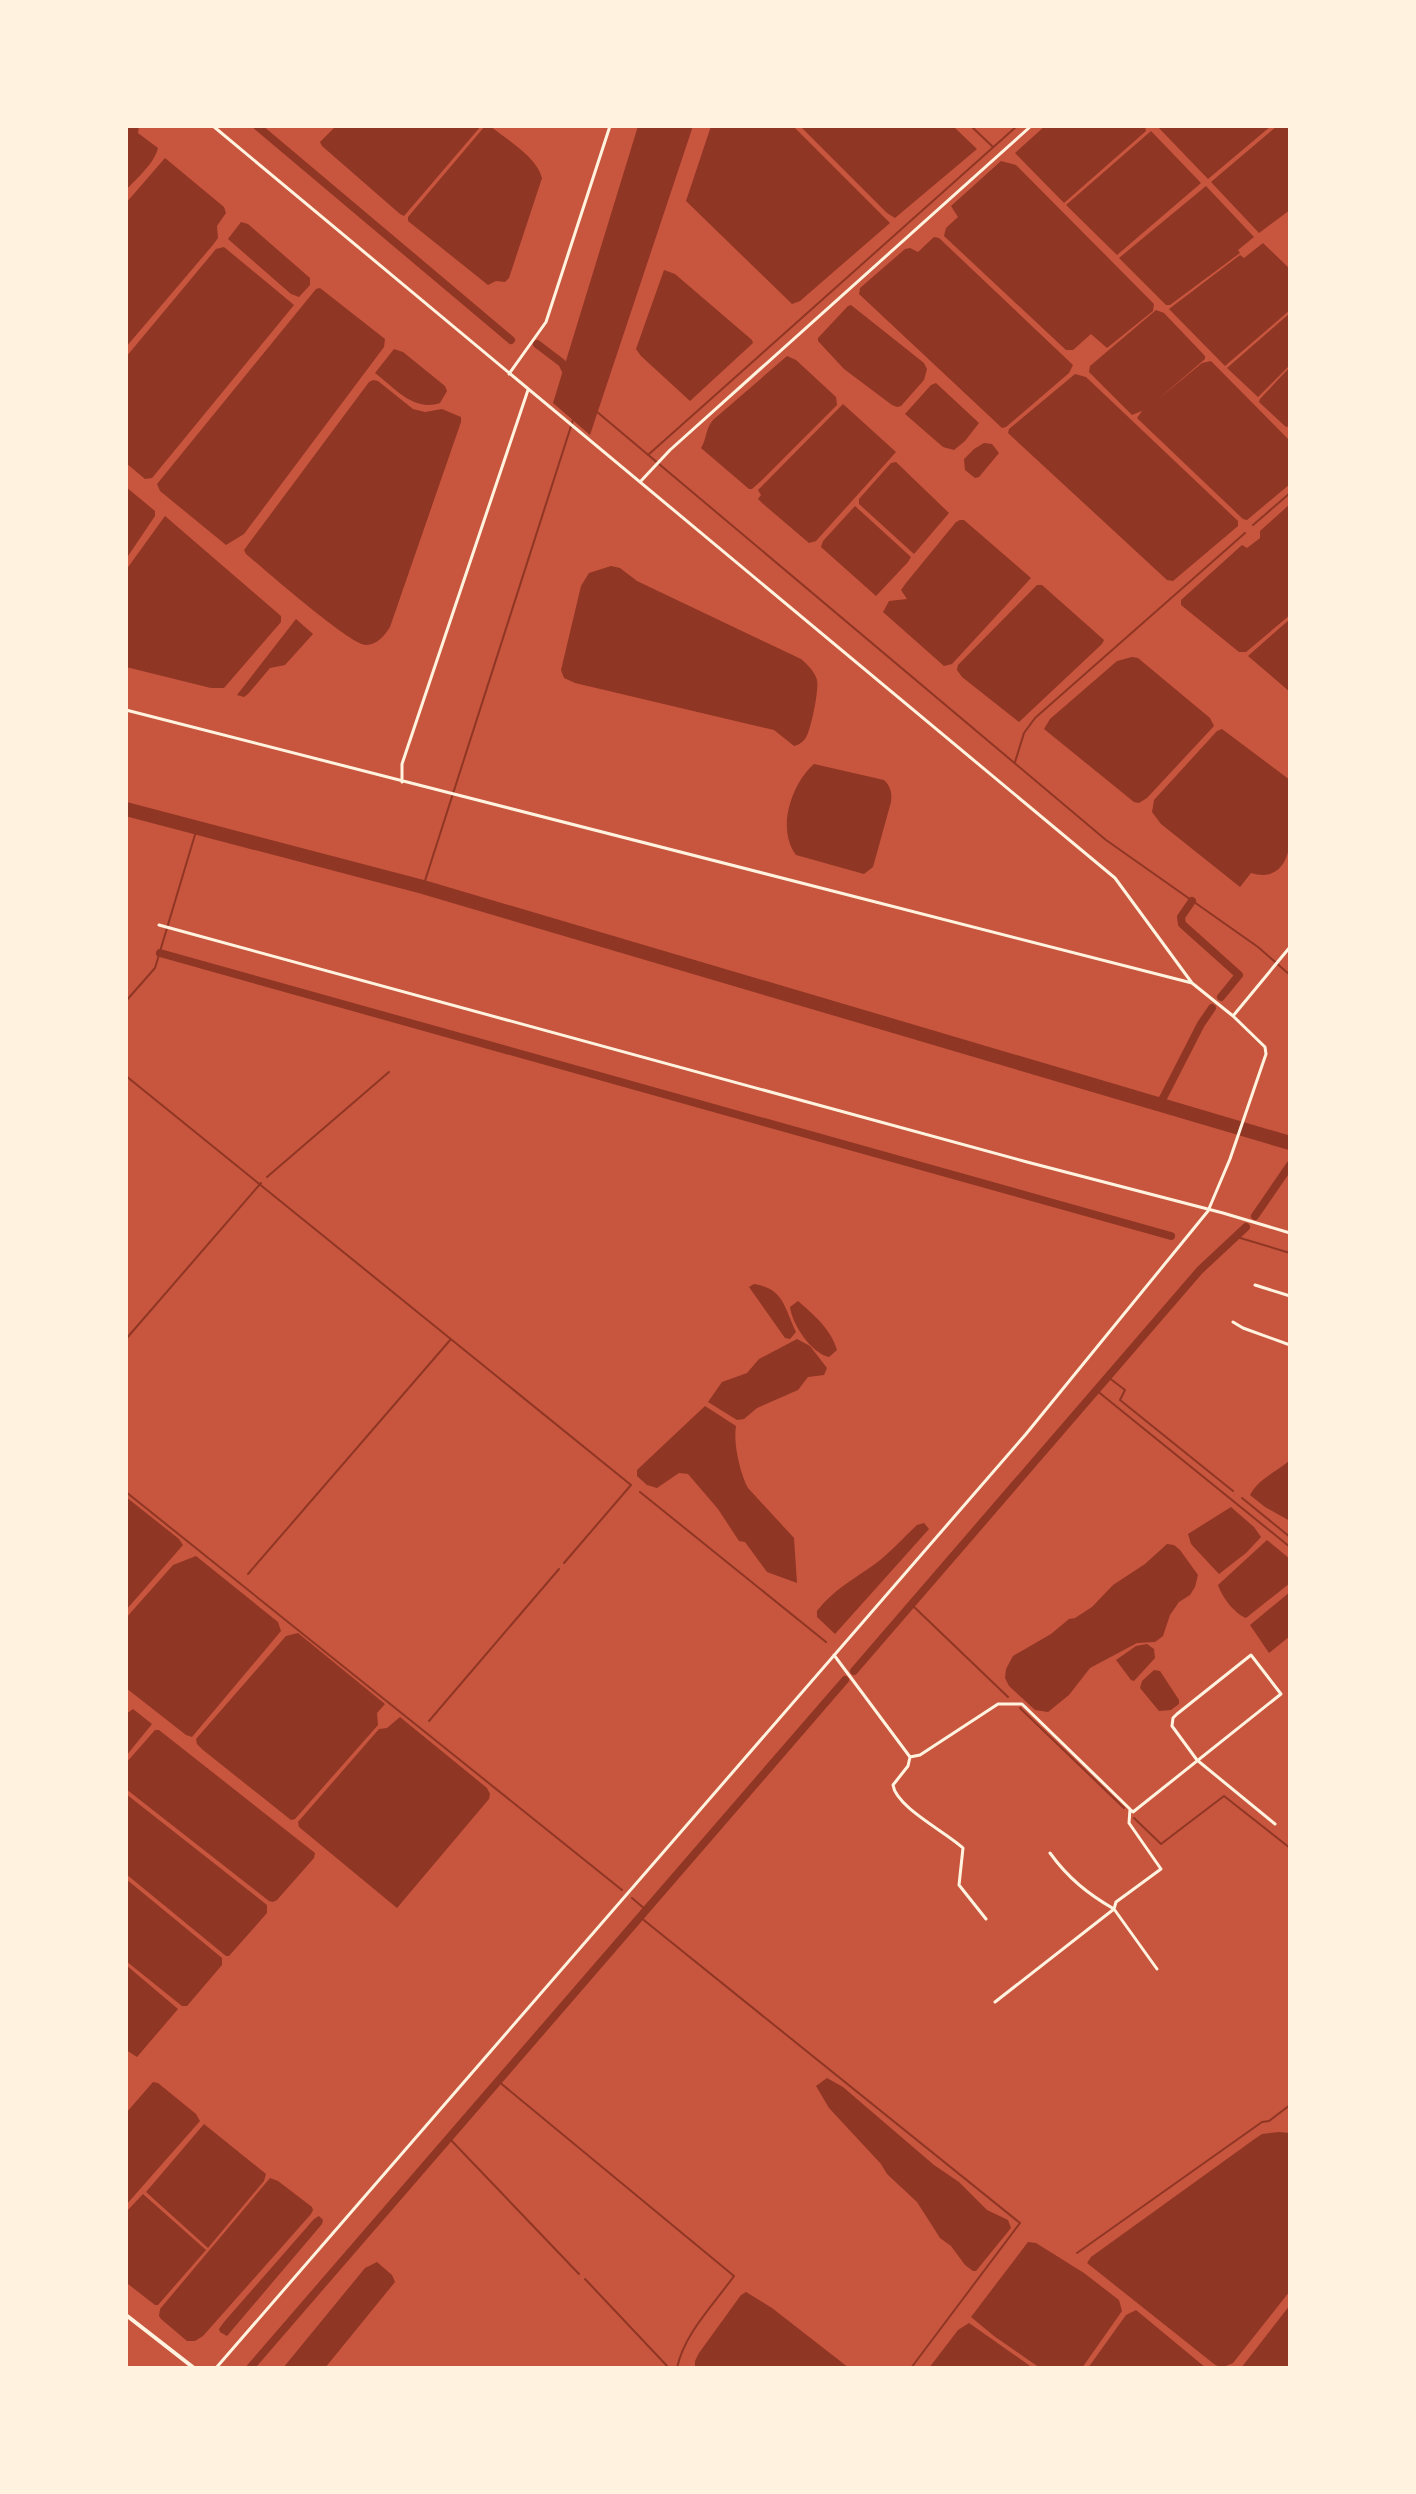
<svg xmlns="http://www.w3.org/2000/svg" width="1416" height="2494" font-family="'Golos Text',sans-serif">
	<style>
		.water { fill: #8f3625 }
		.lines { fill: none; stroke-linecap: round; stroke-linejoin: round }
		.stream { stroke: #8f3625; stroke-width: 2 }
		.canal { stroke: #8f3625; stroke-width: 8 }
		.river { stroke: #8f3625; stroke-width: 14 }
		.minor { stroke: #fff3e0; stroke-width: 3 }
		.secondary { stroke: #fff3e0; stroke-width: 4 }
	</style>
	<rect width="100%" height="100%" fill="#c8553d"/>
	<path class="water" d="M126 126H139L138 133 158 148C154 164 137 178 126 190Z
		M336 126H481L404 216 400 214 322 146 320 142Z
		M485 126H490C507 140 536 156 542 178L509 278 505 282 496 281 488 285 408 221V217Z
		M638 126H693L590 435 553 403Z
		M711 126H793L890 223 800 301 792 304 686 201Z
		M800 126H953L977 149 895 218 887 213Z
		M1045 126H1145L1146 131 1064 203 1015 153Z
		M1157 126H1271L1208 179Z
		M1277 126H1290V210L1259 233 1211 182Z
		M1151 131 1201 183 1117 255 1066 205Z
		M165 158 224 207 226 213 217 226 218 238 212 246 126 347V203Z
		M1001 161 1016 165 1154 304 1153 311 1107 348 1091 334 1073 350H1066L944 236 946 228 958 217 951 206Z
		M1206 186 1254 237 1238 250 1240 253 1170 305H1166L1119 258Z
		M241 222 248 224 310 278V285L299 297 291 294 228 239Z
		M934 237 939 238 1073 365 1069 373 1006 427 1002 428 859 294 860 288 905 249 910 248 918 252Z
		M1263 243 1290 269V310L1225 366 1169 309 1240 255 1244 258Z
		M224 247 294 305 152 478 145 479 126 463V357L216 249Z
		M664 270 675 274 752 340 753 343 690 401 641 356 636 349Z
		M320 288 385 339 384 347 244 534 226 545 160 491 157 484 316 289Z
		M851 305 924 363 927 369 924 380 901 406 897 407 892 405 844 369 818 341V338L848 306Z
		M1156 310 1164 313 1205 356V359L1156 401 1202 363 1211 361 1290 441V484L1247 520 1243 519 1139 420 1137 418 1142 411 1132 415 1089 372 1090 366Z
		M1290 313V365L1258 397 1227 368Z
		M394 349 403 352 445 386 447 391 440 403C413 412 395 388 375 373Z
		M787 356 796 360 836 397 837 405 762 480 752 489H749L701 448C707 439 705 429 713 420Z
		M1290 367V426L1286 427 1259 402 1260 399Z
		M1075 374 1086 377 1238 521V526L1173 581 1167 580 1008 433 1009 429Z
		M373 380 378 381 413 409 425 412 442 409 461 417V422L390 627C385 635 377 645 366 645 350 645 264 569 246 554L244 550 369 382Z
		M936 383 979 423 965 441 954 450 943 447 905 414 931 385Z
		M843 404 896 452 816 541 809 543 762 503 758 499 761 495 758 490Z
		M984 443 992 444 999 453 979 477 975 478 965 470 964 459 974 449Z
		M896 462 949 513 914 554 859 504V499L891 463Z
		M126 487 155 511V516L126 559Z
		M1290 504V615L1246 652H1239L1181 605V600L1242 545 1247 548 1260 538V531Z
		M855 506 911 557 908 562 876 596 821 547 823 541Z
		M165 516 281 616V622L224 688H211L126 667V570Z
		M960 520H964L1031 578 952 664 944 666 883 612 889 601 907 599 901 590 906 583 956 522Z
		M611 566 620 568 637 581 801 659C808 665 815 672 817 680 819 690 812 723 808 733 805 741 801 744 794 746L774 730 575 683 564 678 561 670 581 586 589 573Z
		M1037 585H1042L1104 640 1102 644 1019 722 962 677 957 670 958 665Z
		M296 619 313 634 285 665 270 668 248 694 244 697 237 695Z
		M1290 619V692L1248 656Z
		M1132 657 1138 658 1210 718 1214 726 1147 798 1139 803 1134 802 1044 729 1050 719 1117 661Z
		M1222 729 1290 780C1290 807 1301 874 1263 875 1259 875 1255 874 1251 873L1240 887 1161 824 1152 812 1154 800 1217 731Z
		M814 764 884 780C891 787 892 793 891 802L873 867 864 874 796 855C776 829 792 783 814 764Z
		M754 1284C784 1289 784 1307 796 1332L790 1339 785 1338 749 1287Z
		M798 1301C813 1314 831 1329 837 1350L829 1357C811 1353 792 1324 790 1307Z
		M797 1339 810 1346 827 1368 824 1375 808 1377 798 1390 757 1408 744 1419 737 1420 708 1402 722 1382 747 1373 759 1359Z
		M705 1406 736 1426C733 1443 740 1473 748 1488L794 1538 797 1583 767 1572 745 1542 739 1541 718 1509 688 1474 679 1473 657 1488 647 1485 637 1476V1470Z
		M1290 1460V1521L1265 1507 1250 1495C1259 1478 1277 1472 1290 1460Z
		M126 1497 179 1539 183 1545 126 1610Z
		M1231 1507 1254 1527 1261 1537 1246 1553 1219 1574 1191 1544 1188 1534Z
		M924 1523 929 1529 835 1634 817 1617V1611C833 1590 854 1579 875 1564 890 1553 903 1538 917 1525Z
		M1267 1540 1290 1559V1583L1246 1618C1234 1613 1222 1597 1218 1585Z
		M1167 1544 1174 1545 1180 1550 1198 1575 1195 1587 1190 1595 1179 1602 1170 1615 1163 1636 1155 1642 1137 1643 1090 1668 1069 1695 1048 1712 1035 1710 1009 1686 1005 1678 1006 1669 1013 1656 1051 1634 1069 1619 1075 1618 1092 1607 1113 1585 1145 1564Z
		M196 1556 278 1622 281 1631 192 1737 186 1735 126 1688V1618L173 1565Z
		M1290 1592V1636L1269 1653 1250 1625Z
		M298 1633 385 1704 377 1713 378 1725 295 1819 291 1820 203 1750 197 1744 196 1739 286 1636Z
		M1147 1644 1154 1649 1155 1658 1134 1681 1131 1680 1116 1660 1136 1646Z
		M1154 1670 1160 1671 1179 1700V1704L1171 1710 1159 1711 1140 1688 1142 1681Z
		M133 1709 152 1724 126 1756V1714Z
		M400 1717 487 1788 490 1794 489 1799 397 1908 299 1827 298 1822 379 1729 387 1728Z
		M155 1730H159L315 1853 314 1858 277 1900 273 1902 269 1901 126 1789V1763Z
		M126 1794 267 1905V1913L229 1956H226L126 1874Z
		M126 1879 222 1958V1965L187 2006H182L126 1961Z
		M126 1965 178 2009 137 2057 126 2050Z
		M827 2078 843 2087 934 2165 959 2182 987 2210 1008 2220 1011 2228 976 2271H973L965 2265 951 2246 940 2238 917 2202 887 2174 881 2164 829 2108 816 2086Z
		M153 2082 158 2083 196 2114 200 2121 126 2205V2113Z
		M204 2124 266 2174 264 2181 208 2248 146 2192Z
		M1279 2132 1290 2133V2291L1233 2363 1221 2368 1214 2364 1087 2263 1091 2257 1256 2138 1262 2134Z
		M270 2178 278 2181 312 2207 313 2210 311 2214 203 2336 195 2341H187L161 2319 159 2316 160 2309Z
		M143 2194 206 2250 158 2305H155L128 2284 126 2285V2212Z
		M319 2216 323 2220 322 2224 227 2336 220 2332 219 2329 224 2322 314 2219Z
		M1028 2242 1036 2243 1084 2273 1119 2300 1122 2311 1082 2368H1040L994 2336 971 2317Z
		M377 2262 392 2275 395 2282 325 2368H283L365 2268Z
		M746 2292 772 2308 849 2368H695V2361L699 2353 741 2295Z
		M1290 2305V2368H1241Z
		M1136 2310 1206 2368H1088L1126 2315Z
		M969 2323 1033 2368H929L958 2330Z"/>
	<g class="lines">
		<path class="stream" d="M971 126 993 147
			M596 411 1106 840 1258 947 1290 975
			M648 455 1017 126
			M1253 525 1290 493
			M1015 762 1024 733 1035 718 1245 533
			M423 887 573 420
			M126 1001 155 968 197 828
			M126 1076 631 1485 564 1563
			M267 1177 389 1072
			M1237 1237 1290 1253
			M126 1339 261 1183
			M1108 1377 1125 1390 1120 1400 1233 1491
			M1096 1390 1290 1547
			M126 1492 622 1890
			M640 1492 826 1642
			M1242 1498 1290 1537
			M248 1574 451 1339
			M911 1604 1008 1697
			M1020 1708 1124 1808
			M429 1721 559 1569
			M1134 1818 1161 1844 1224 1796 1290 1848
			M632 1898 646 1910
			M640 1917 1020 2223 911 2368
			M498 2081 734 2276C714 2304 684 2334 677 2368
			M449 2138 579 2274
			M1077 2253 1262 2122 1269 2121 1290 2105
			M585 2279 669 2368"/>
		<path class="canal" d="M257 126 511 340
			M537 344 562 363 567 373
			M1192 901 1181 917 1182 924 1239 975 1221 997
			M160 953 1171 1236
			M1160 1104 1201 1024 1212 1008
			M1255 1216 1290 1165
			M854 1671 1200 1270 1246 1227
			M250 2368 845 1680"/>
		<path class="river" d="M126 809 423 887 1290 1143"/>
		<path class="minor" d="M213 126 1115 878 1192 983 1233 1016 1290 947
			M509 374 546 322 610 126
			M640 482 670 450 1031 126
			M126 710 1192 983
			M402 782V764L528 390
			M159 925 1027 1162 1223 1213 1290 1233
			M1255 1285 1290 1296
			M1233 1322 1243 1328 1290 1345
			M834 1655 910 1757 908 1766 893 1785C896 1807 946 1832 963 1848L959 1885 986 1919
			M910 1757 920 1755 998 1704H1022L1133 1812 1281 1694 1251 1655 1177 1714 1173 1718 1172 1726 1197 1760 1275 1824
			M1130 1809 1129 1823 1161 1869 1116 1902 1114 1909 1157 1969
			M995 2002 1114 1909C1088 1894 1068 1878 1050 1853
			M216 2368 1026 1434 1208 1211 1230 1159 1266 1054 1265 1047 1233 1016"/>
		<path class="secondary" d="M126 2315 194 2368"/>
	</g>
	<rect width="1416" height="2494" fill="none" stroke="#fff3e0" stroke-width="256"/>
</svg>
